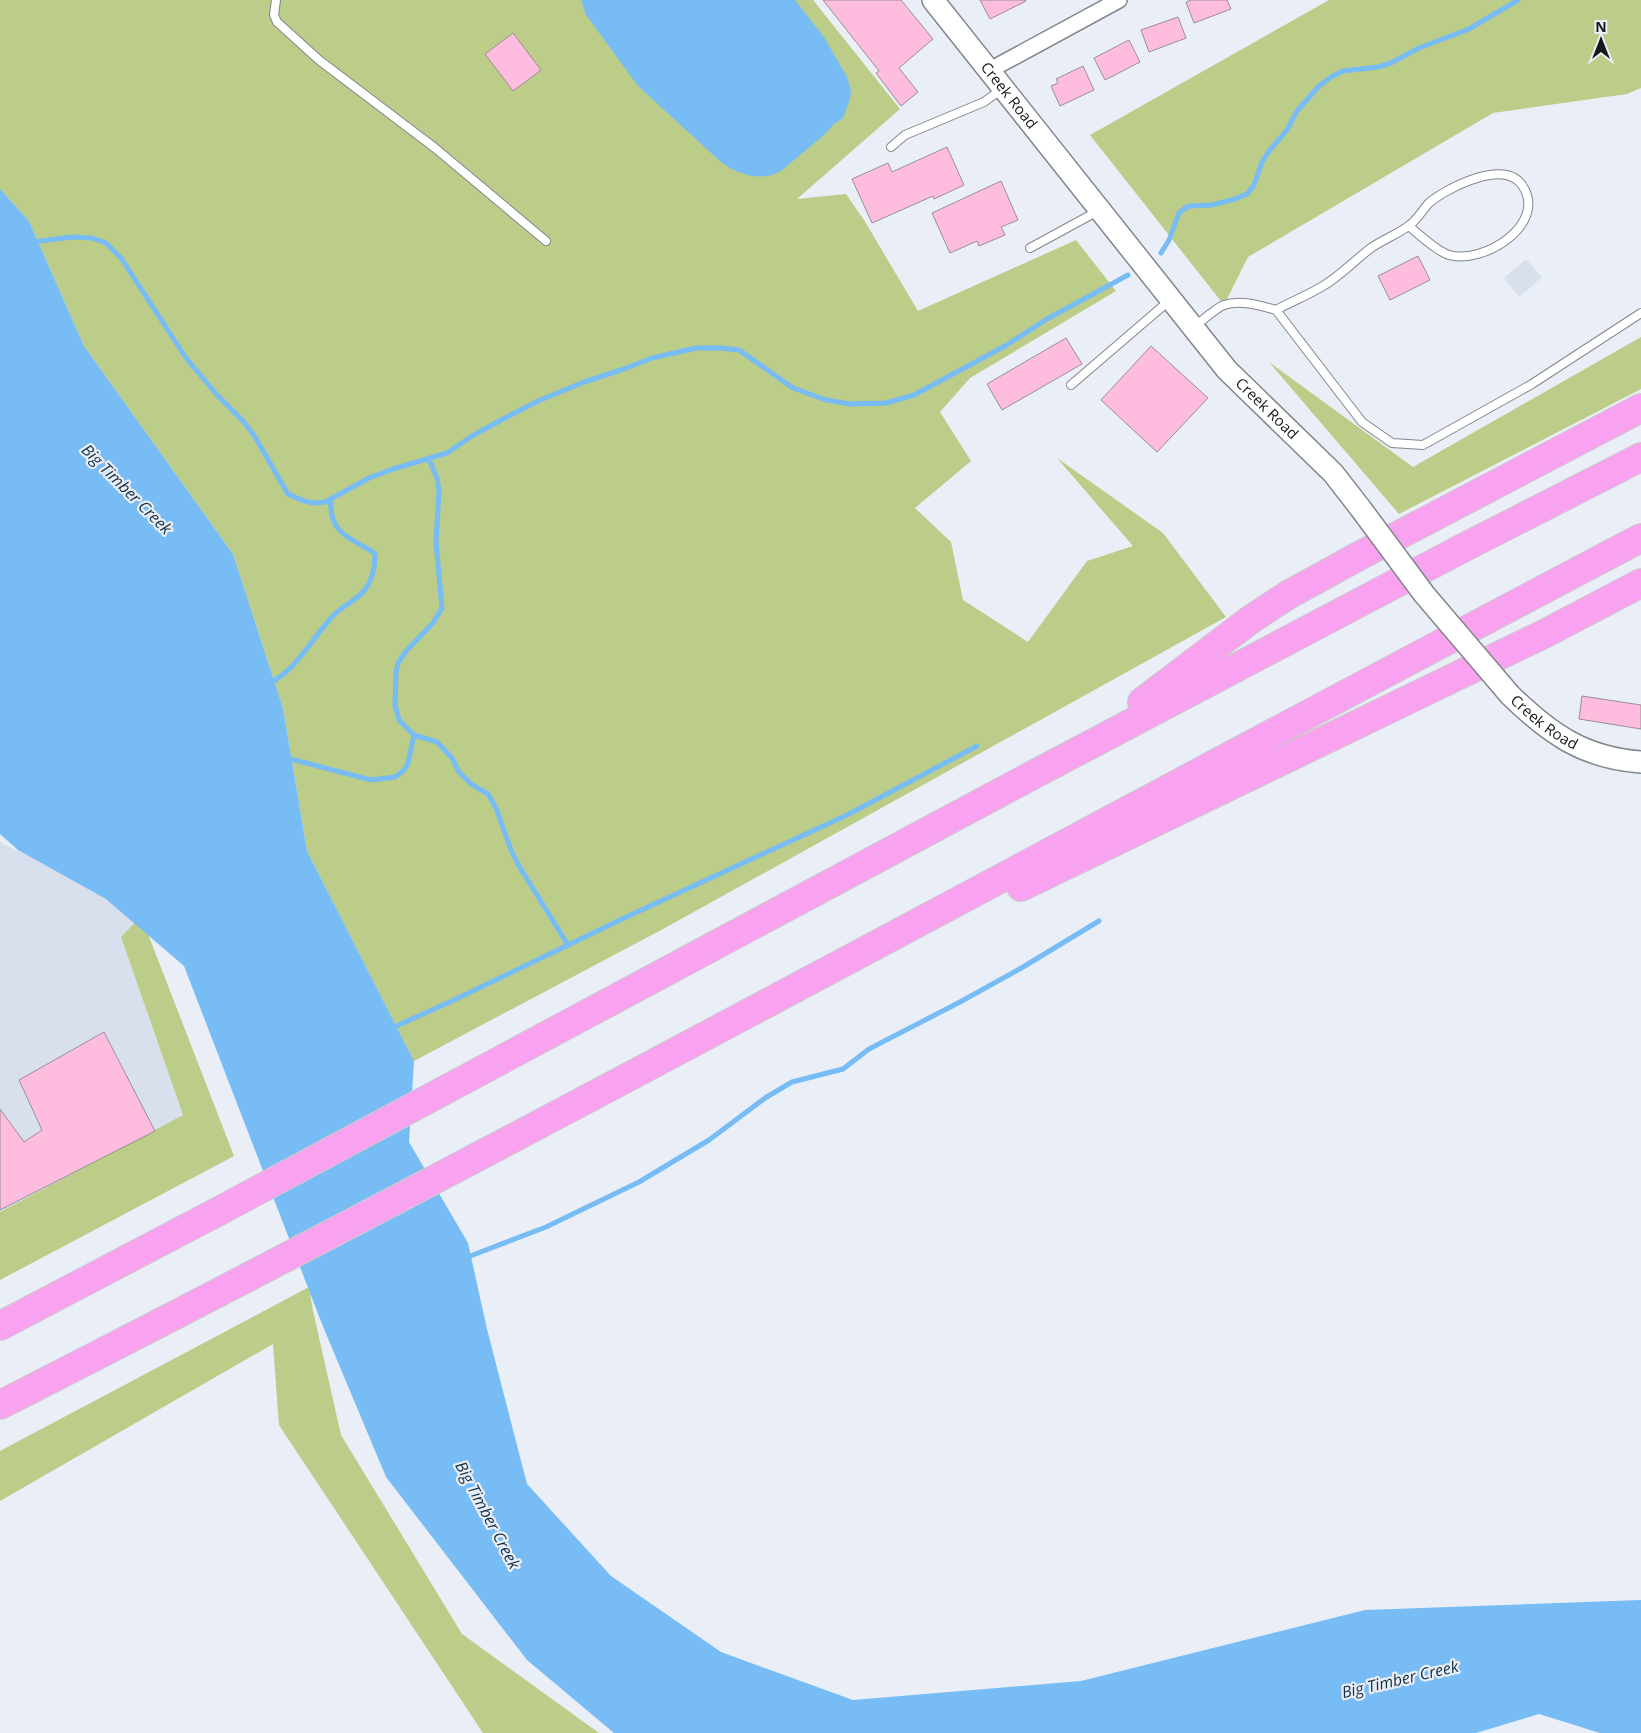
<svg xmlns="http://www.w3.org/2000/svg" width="1641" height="1733" font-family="'Open Sans',sans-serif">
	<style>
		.built { fill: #d8e0ee }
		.green { fill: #bccc89 }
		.water { fill: #77bcf4 }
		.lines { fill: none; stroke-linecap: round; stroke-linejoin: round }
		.stream { stroke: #77bcf4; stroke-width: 5 }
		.building { fill: #febdde; stroke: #978f92 }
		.lane-casing { stroke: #82868d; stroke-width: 10 }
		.street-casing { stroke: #82868d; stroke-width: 18 }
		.secondary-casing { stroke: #82868d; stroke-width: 24 }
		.highway-casing { stroke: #cccccd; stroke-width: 30 }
		.lane { stroke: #fff; stroke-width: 8 }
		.street { stroke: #fff; stroke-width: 15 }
		.secondary { stroke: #fff; stroke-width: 21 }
		.highway { stroke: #f8a2f0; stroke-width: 28 }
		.secondary-bridge-casing { stroke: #82868d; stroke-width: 24; stroke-linecap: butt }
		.secondary-bridge { stroke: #fff; stroke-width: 21 }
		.labels { text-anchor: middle; stroke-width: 4.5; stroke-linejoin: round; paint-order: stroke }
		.street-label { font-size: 15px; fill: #17181b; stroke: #eaeef6 }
		.water-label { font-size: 16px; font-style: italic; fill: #133047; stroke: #eaeef6 }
	</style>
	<rect width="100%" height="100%" fill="#eaeef6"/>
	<path class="built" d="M1526 259 1542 277 1519 297 1504 278Z
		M0 841 5 845 129 899 141 916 121 937 183 1115 0 1212Z"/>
	<path class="green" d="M0 0H813L900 109 797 199 846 194 864 220 918 311 1076 240 1116 291 970 378 940 412 971 461 915 508 951 542 963 600 1028 642 1087 561 1133 546 1057 458 1163 533 1226 617 663 929 414 1061 307 851 283 708 233 554 84 346 29 221 0 189Z
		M1329 0H1641V88L1627 94 1493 113 1248 257 1224 305 1090 135Z
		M1641 337V389L1399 514 1269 362 1413 467Z
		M141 916 234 1156 0 1280V1212L183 1115 121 937Z
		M309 1287 313 1311 341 1435 462 1634 599 1733H483L279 1425 273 1344 0 1501V1451Z"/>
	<path class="water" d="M581 0H795L824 37 847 77 851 90 850 99 843 118 834 124 824 135 781 171C761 182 740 175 722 163L638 86 586 15Z
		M0 189 29 221 84 346 233 554 283 708 307 851 414 1061 409 1142 468 1243 487 1329 527 1484 611 1576 721 1652 853 1700 1081 1681 1365 1610 1641 1600V1733H1600L1539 1714 1476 1733H614L527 1660 386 1477 322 1324 184 966 106 899 18 850 0 834Z"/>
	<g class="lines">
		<path class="stream" d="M33 242 72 237 92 238 106 243 121 258 186 358 218 396 244 422 255 437 288 494 304 501 313 503 325 502 369 478 393 469 447 453 472 436 503 419 538 401 584 382 624 369 652 358 696 348H720L739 350 793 388 826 400 850 404 886 403 914 395 1005 346 1047 319 1128 275
			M1161 253 1169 240 1179 213 1184 209 1189 206 1212 205 1235 199 1247 194 1254 185 1262 162 1269 151 1287 130 1297 111 1319 86 1331 77 1343 71 1378 67 1391 63 1419 48 1469 29 1518 0
			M429 459 437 478 439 491 436 542 442 608 433 623 406 651 398 663 396 672 395 705 399 720 414 735 437 742 452 758 459 772 471 784 488 794 496 808 511 850 519 866 568 945
			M270 683C297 669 311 640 331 618 340 607 354 602 364 591 373 580 375 568 375 554 362 543 339 538 333 519 331 513 331 506 330 500
			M287 758 371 780 395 777 404 770 408 763 414 735
			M392 1028 454 1000 622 919 847 815 977 746
			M465 1258 546 1227 639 1182 709 1140 765 1098 792 1082 843 1069 869 1049 960 1002 1023 967 1099 921"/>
	</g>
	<path class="building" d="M823 0H901L933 39 899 68 918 92 901 106 876 73 879 71Z
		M980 0H1025L1026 1 990 19Z
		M1191 0H1227L1231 9 1194 23 1186 2Z
		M1178 17 1186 38 1149 52 1141 30Z
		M513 33 541 70 513 91 485 54Z
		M1129 40 1140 62 1105 80 1094 58Z
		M1083 66 1094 90 1060 106 1051 86 1058 83 1056 79Z
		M947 147 964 185 934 199 933 196 872 223 852 179 888 163 892 172Z
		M1001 181 1018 220 1001 227 1005 235 979 246 977 241 950 253 932 213Z
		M1418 256 1430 280 1390 300 1378 276Z
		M1066 338 1082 364 1002 410 987 384Z
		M1151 346 1208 398 1157 452 1101 400Z
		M1582 696 1641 705V729L1579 719Z
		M104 1032 155 1131 0 1210V1109L24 1142 42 1130 19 1080Z"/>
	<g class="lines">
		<g class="lane-casing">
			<path id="lane" d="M276 0 274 15 277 22 319 60 435 148 546 241
				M891 147 905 135 984 102 1002 89
				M1030 248 1098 211
				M1276 310C1291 302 1308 295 1323 286 1340 276 1355 260 1371 248 1382 240 1396 235 1407 227 1417 221 1422 210 1430 202 1449 187 1504 159 1522 185 1549 224 1483 265 1449 255 1439 252 1418 234 1409 226
				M1195 326C1203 320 1216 308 1224 305 1240 299 1261 306 1276 310L1362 422 1392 443 1423 445 1532 384 1641 313
				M1071 385 1170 300"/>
		</g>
		<g class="street-casing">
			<path id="street" d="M990 70 1119 0"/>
		</g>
		<g class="secondary-casing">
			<g id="secondary">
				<path id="s1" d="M933 0 1227 370 1333 473 1361 509"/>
				<path id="s2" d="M1510 695C1550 734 1584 758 1641 762"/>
			</g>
		</g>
		<g class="highway-casing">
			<path id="highway" d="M1142 702 1250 620 1288 595 1359 556 1641 408
				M1021 887 1546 633 1641 583
				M0 1326 221 1210 1031 776 1461 549 1641 457
				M0 1405C551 1124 1093 826 1641 538"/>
		</g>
		<use href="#lane" class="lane"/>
		<use href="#street" class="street"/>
		<use href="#secondary" class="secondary"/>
		<use href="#highway" class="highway"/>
		<g class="secondary-bridge-casing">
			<path id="secondary-bridge" d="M1361 509 1424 594 1510 695"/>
		</g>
		<use href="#secondary-bridge" class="secondary-bridge"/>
	</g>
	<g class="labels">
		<g class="street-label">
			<text dy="5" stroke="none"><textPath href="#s1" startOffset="122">Creek Road</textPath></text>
			<text dy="5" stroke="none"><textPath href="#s1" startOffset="528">Creek Road</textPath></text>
			<text dy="5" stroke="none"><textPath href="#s2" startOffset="44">Creek Road</textPath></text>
		</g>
		<g class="water-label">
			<text transform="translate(127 489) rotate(45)" y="6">Big Timber Creek</text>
			<text transform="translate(488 1515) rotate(62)" y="6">Big Timber Creek</text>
			<text transform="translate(1400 1679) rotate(-13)" y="6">Big Timber Creek</text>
		</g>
	</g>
	<g transform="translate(1601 40)" stroke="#eaeef6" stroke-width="4" paint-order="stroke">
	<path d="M0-4L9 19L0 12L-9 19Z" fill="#17181b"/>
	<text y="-8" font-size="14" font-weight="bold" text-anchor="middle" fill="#17181b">N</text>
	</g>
</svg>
